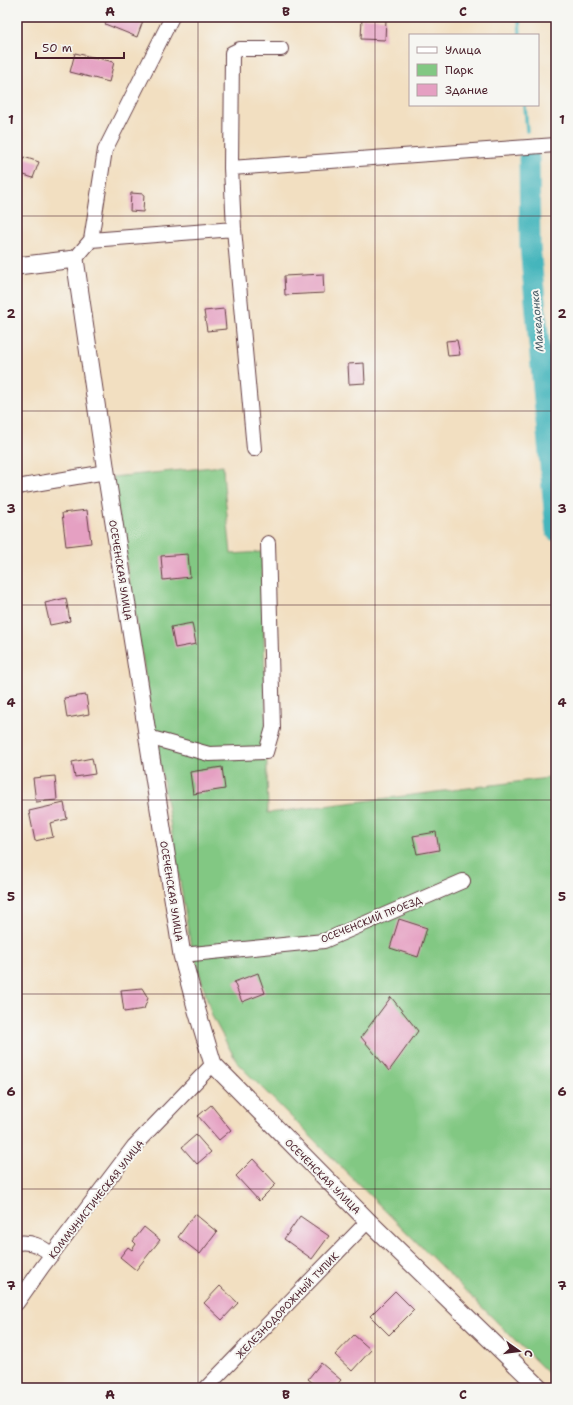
<svg xmlns="http://www.w3.org/2000/svg" width="573" height="1405" font-family="'Shantell Sans',sans-serif">
	<style>
		.green { fill: #82c883; stroke: #667457 }
		.forest { fill: #69ac71; stroke: #5a664e }
		.lines { fill: none; stroke-linecap: round; stroke-linejoin: round }
		.stream { stroke: #45b5bc; stroke-width: 3.5 }
		.river { stroke: #45b5bc; stroke-width: 21 }
		.building { fill: #e5a0c2 }
		.minor-casing { stroke: #633c42; stroke-width: 16 }
		.tertiary-casing { stroke: #633c42; stroke-width: 19 }
		.minor { stroke: #fff; stroke-width: 14 }
		.tertiary { stroke: #fff; stroke-width: 17 }
		.grid { fill: none; stroke: #4a1f2b; stroke-width: 1; stroke-opacity: 0.55 }
		.labels { text-anchor: middle; stroke-width: 4; stroke-linejoin: round; paint-order: stroke }
		.street-label { font-size: 10px; fill: #4a1f2b; stroke: #f6f6f2 }
		.water-label { font-size: 11px; font-style: italic; fill: #485b65; stroke: #f6f6f2 }
		.neatline { fill: none; stroke: #4a1f2b; stroke-width: 1.5 }
		.grid-label { font-size: 13px; text-anchor: middle; font-weight: bold; fill: #4a1f2b }
	</style>
	<rect width="100%" height="100%" fill="#f6f6f2"/>
	<filter id="ink" filterUnits="userSpaceOnUse"><feTurbulence type="fractalNoise" baseFrequency=".025" numOctaves="2"/><feDisplacementMap in="SourceGraphic" scale="8" xChannelSelector="R" yChannelSelector="G"/><feConvolveMatrix kernelMatrix="1 2 1 2 8 2 1 2 1" color-interpolation-filters="sRGB"/></filter>
	<filter id="wash" filterUnits="userSpaceOnUse"><feTurbulence type="fractalNoise" baseFrequency=".012" numOctaves="4" result="noise"/><feDisplacementMap in="SourceGraphic" scale="16" xChannelSelector="R" yChannelSelector="G"/><feGaussianBlur stdDeviation="0.9" result="paint"/><feColorMatrix in="noise" values="0 0 0 0 0 0 0 0 0 0 0 0 0 0 0 0 0 1.4 0 .05"/><feComposite in="paint" operator="in"/></filter>
	<g filter="url(#wash)">
		<rect width="100%" height="100%" fill="#f2dfc1"/>
		<path class="green" d="M223 466 224 485 231 554 262 552 268 813 556 777V1381L238 1064 212 1016 190 941 112 477Z"/>
		<path class="forest" d="M17 1275 26 1279 17 1291Z"/>
		<g class="lines">
			<path class="stream" d="M519 17 520 35
				M525 105 527 131"/>
			<path class="river" d="M529 158 530 246 556 531"/>
		</g>
		<g id="blocks">
			<path class="building" d="M108 17H142L144 18 137 37 105 24Z
				M362 18 386 19 385 40 361 39Z
				M75 53 114 62 109 82 70 72Z
				M24 157 39 162 33 178 18 173Z
				M131 193 144 194 143 212 130 211Z
				M323 274 324 293 285 295 284 276Z
				M224 309 226 329 207 331 204 311Z
				M457 340 460 355 448 356 446 341Z
				M364 363 365 383 349 384 348 364Z
				M87 510 91 543 66 546 62 513Z
				M188 554 190 577 163 580 161 556Z
				M66 598 70 621 50 625 45 603Z
				M192 623 196 644 175 648 171 627Z
				M86 695 89 714 67 718 64 698Z
				M92 758 95 774 75 777 72 762Z
				M222 767 225 789 193 794 190 772Z
				M55 776 57 800 36 802 33 778Z
				M64 803 67 819 50 823 53 837 35 841 29 811Z
				M436 832 439 850 417 854 413 836Z
				M399 919 427 928 418 957 390 948Z
				M258 973 265 993 242 1002 234 982Z
				M142 988 148 998 144 1009 124 1012 121 990Z
				M391 997 418 1031 389 1071 361 1037Z
				M211 1105 231 1130 219 1140 198 1116Z
				M196 1135 211 1152 197 1164 182 1147Z
				M253 1159 276 1184 259 1201 236 1176Z
				M195 1214 217 1232 200 1254 178 1237Z
				M300 1216 329 1236 312 1259 284 1239Z
				M144 1227 160 1240 136 1270 120 1257 128 1247 132 1250 136 1244 133 1241Z
				M220 1286 238 1303 222 1320 204 1303Z
				M395 1291 414 1310 389 1335 370 1316Z
				M354 1335 371 1350 352 1371 335 1355Z
				M321 1363 341 1380 334 1388H319L308 1379Z"/>
		</g>
	</g>
	<g filter="url(#ink)">
		<use href="#blocks" fill-opacity="0" stroke="#633c42" stroke-width="1"/>
		<g class="lines">
			<g class="minor-casing">
				<path id="minor" d="M231 168 556 145
					M91 240 234 229
					M75 259 91 240 105 150 172 17
					M254 449 234 229 231 168 232 53 240 49H281
					M17 487 106 472
					M148 737 209 754 266 752 273 728 268 543
					M182 955 324 941 463 881
					M17 1243C32 1241 41 1246 52 1255
					M17 1303 43 1266 134 1146 213 1064
					M206 1388 368 1221"/>
			</g>
			<g class="tertiary-casing">
				<path id="tertiary" d="M17 266 75 259 106 472 182 955 197 1011 213 1064 368 1221 540 1388"/>
			</g>
			<use href="#minor" class="minor"/>
			<use href="#tertiary" class="tertiary"/>
		</g>
	</g>
	<path class="grid" d="M198 17V1388M375 17V1388M17 216H556M17 411H556M17 605H556M17 800H556M17 994H556M17 1189H556"/>
	<g class="labels">
		<g class="street-label">
			<text transform="translate(121 570) rotate(81)" y="4">ОСЕЧЕНСКАЯ УЛИЦА</text>
			<text transform="translate(172 891) rotate(81)" y="4">ОСЕЧЕНСКАЯ УЛИЦА</text>
			<text transform="translate(371 919) rotate(-22)" y="4">ОСЕЧЕНСКИЙ ПРОЕЗД</text>
			<text transform="translate(323 1176) rotate(45)" y="4">ОСЕЧЕНСКАЯ УЛИЦА</text>
			<text transform="translate(96 1199) rotate(-52)" y="4">КОММУНИСТИЧЕСКАЯ УЛИЦА</text>
			<text transform="translate(287 1305) rotate(-46)" y="4">ЖЕЛЕЗНОДОРОЖНЫЙ ТУПИК</text>
		</g>
		<g class="water-label">
			<text transform="translate(537 321) rotate(-95)" y="4">Македонка</text>
		</g>
	</g>
	<rect width="573" height="1405" fill="none" stroke="#f6f6f2" stroke-width="44"/>
	<rect x="409" y="34" width="130" height="72" fill="#f6f6f2" stroke="#b1a0a2"/>
	<rect x="417" y="47" width="20" height="6" fill="#ffffff" stroke="#b1a0a2"/>
	<text x="445" y="54" font-size="12" fill="#4a1f2b">Улица</text>
	<rect x="417" y="64" width="20" height="12" fill="#82c883" stroke="#b1a0a2"/>
	<text x="445" y="74" font-size="12" fill="#4a1f2b">Парк</text>
	<rect x="417" y="84" width="20" height="12" fill="#e5a0c2" stroke="#b1a0a2"/>
	<text x="445" y="94" font-size="12" fill="#4a1f2b">Здание</text>
	<g transform="translate(519 1351) rotate(104)" stroke="#f6f6f2" stroke-width="3" paint-order="stroke">
	<path d="M0-3L7 15L0 10L-7 15Z" fill="#4a1f2b"/>
	<text y="-6" font-size="11" font-weight="bold" text-anchor="middle" fill="#4a1f2b">С</text>
	</g>
	<path d="M36 52v6h88v-6" fill="none" stroke="#4a1f2b" stroke-width="2"/>
	<text x="42" y="52" font-size="12" fill="#4a1f2b" stroke="#f6f6f2" stroke-width="3" paint-order="stroke">50 m</text>
	<rect x="22" y="22" width="529" height="1361" class="neatline"/>
	<g class="grid-label">
		<text x="110" y="16">A</text>
		<text x="286" y="16">B</text>
		<text x="463" y="16">C</text>
		<text x="11" y="124">1</text>
		<text x="562" y="124">1</text>
		<text x="11" y="318">2</text>
		<text x="562" y="318">2</text>
		<text x="11" y="513">3</text>
		<text x="562" y="513">3</text>
		<text x="11" y="707">4</text>
		<text x="562" y="707">4</text>
		<text x="11" y="901">5</text>
		<text x="562" y="901">5</text>
		<text x="11" y="1096">6</text>
		<text x="562" y="1096">6</text>
		<text x="11" y="1290">7</text>
		<text x="562" y="1290">7</text>
		<text x="110" y="1399">A</text>
		<text x="286" y="1399">B</text>
		<text x="463" y="1399">C</text>
	</g>
</svg>
